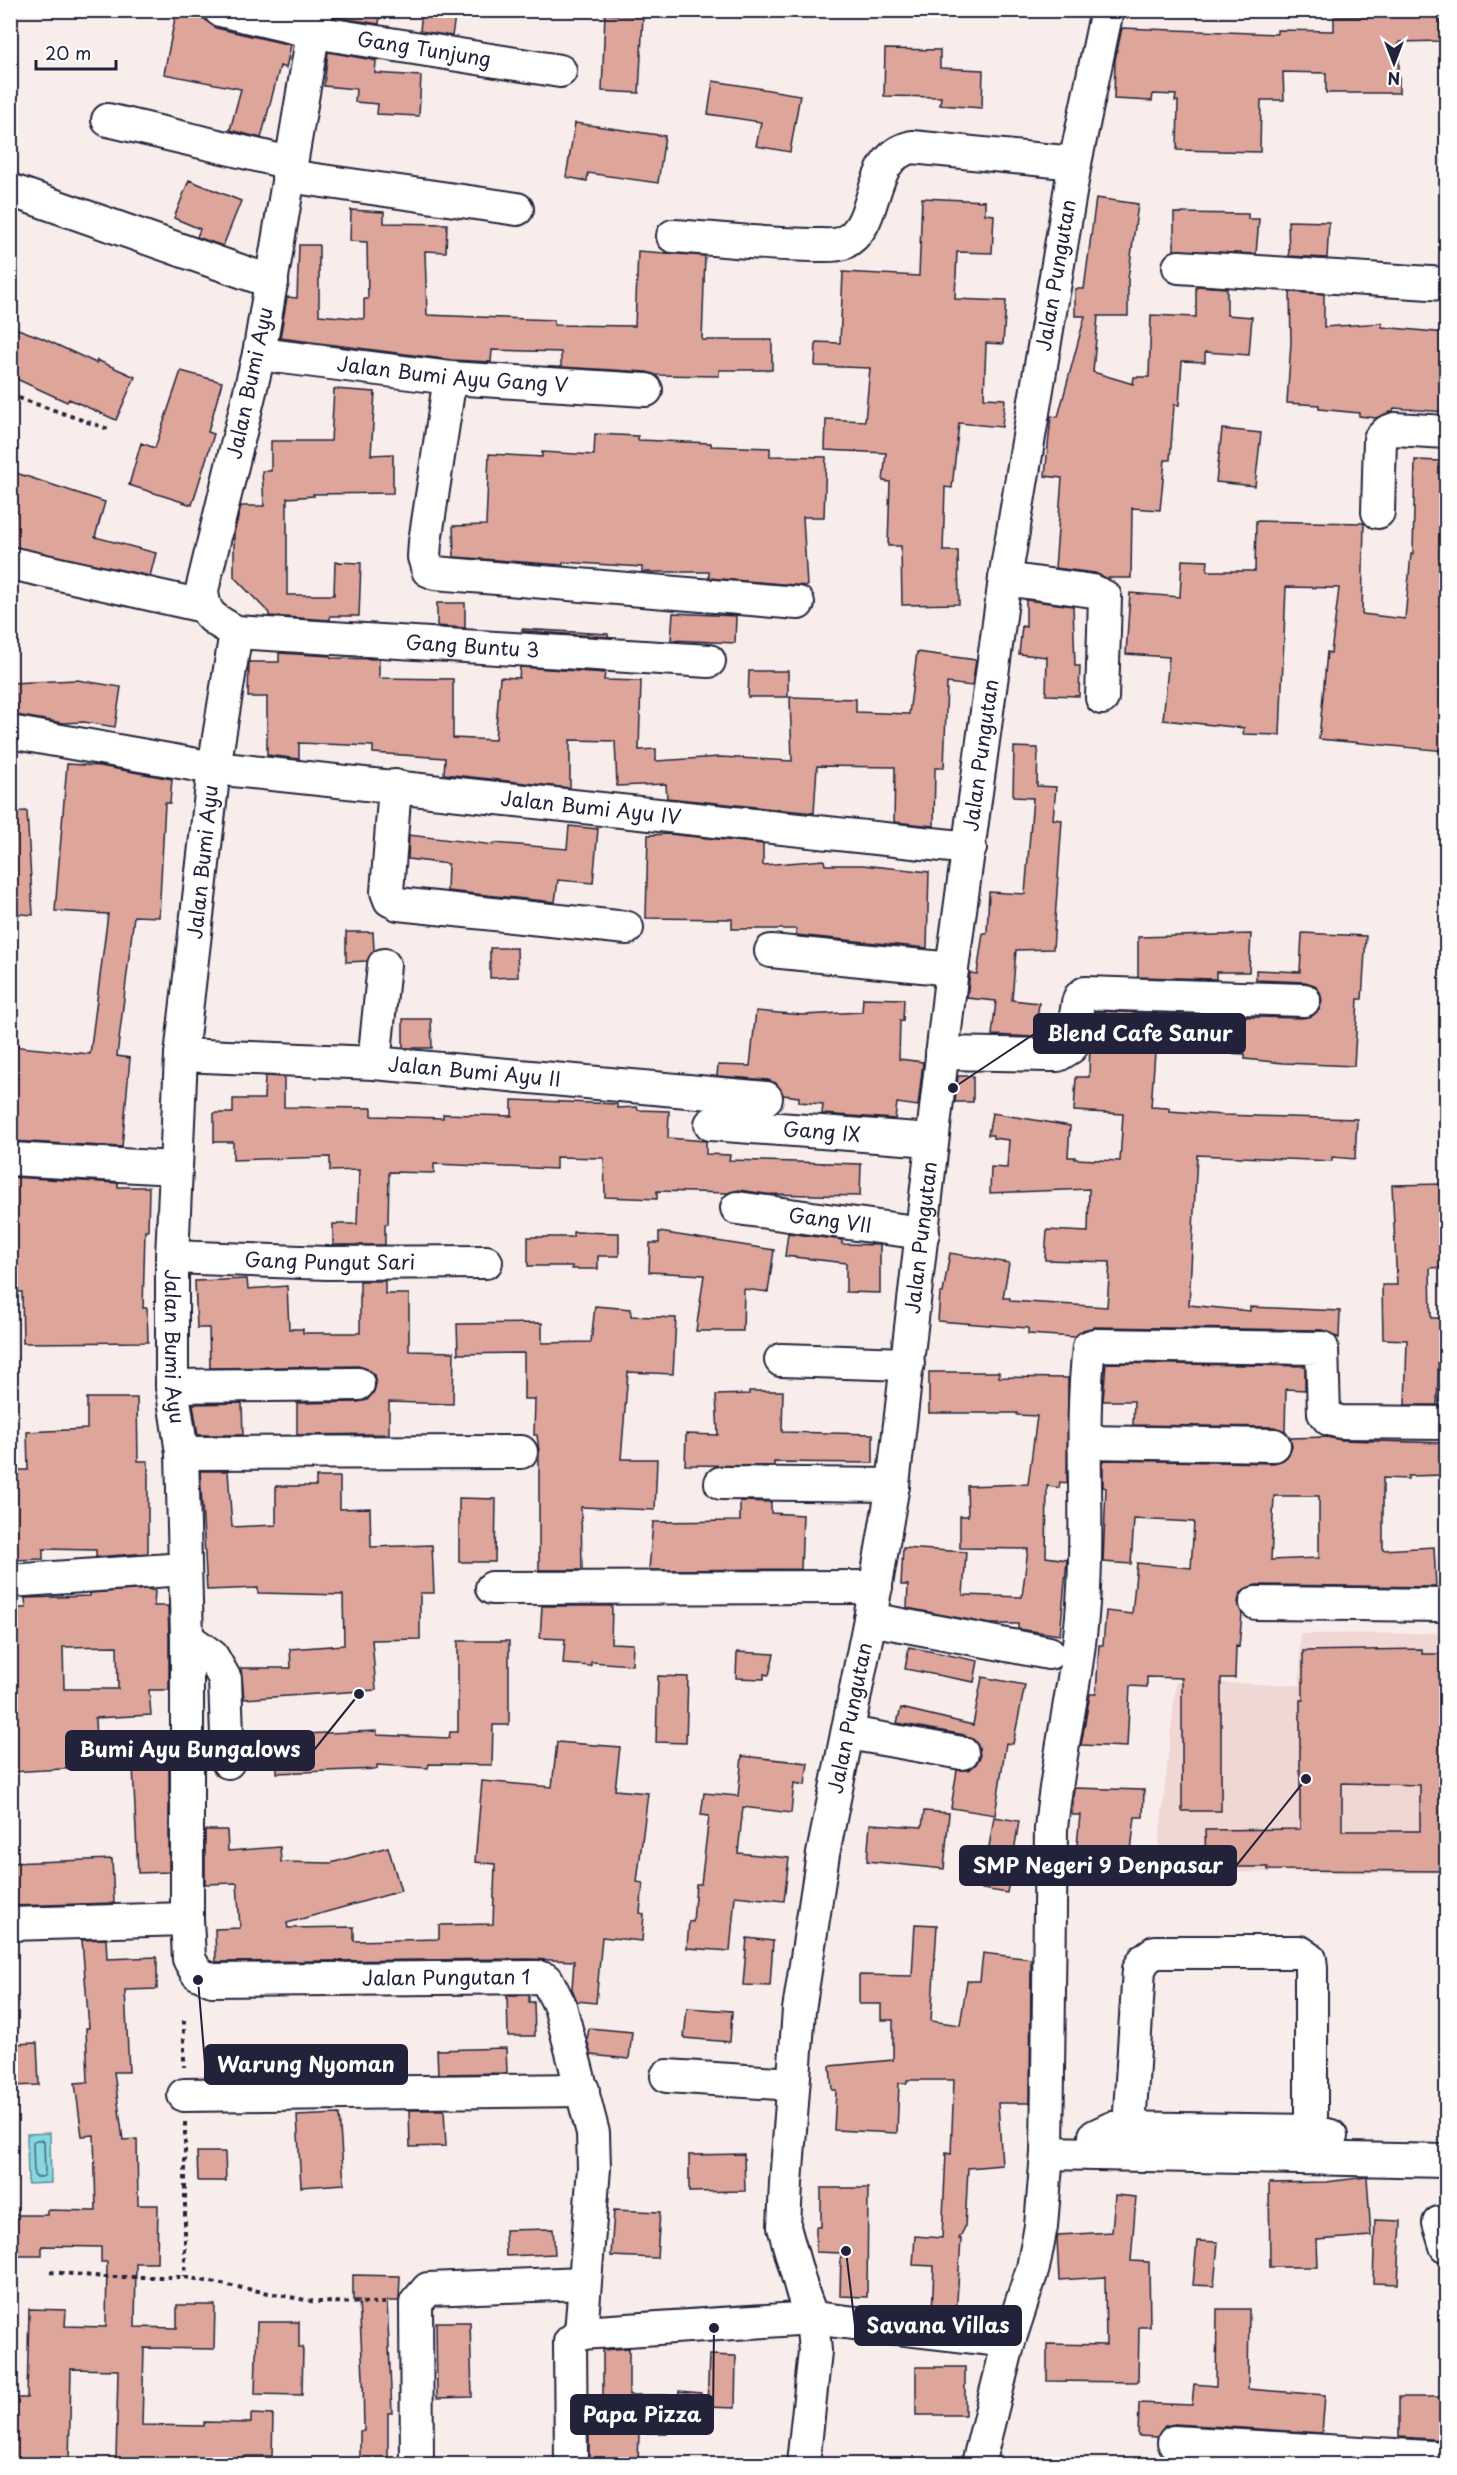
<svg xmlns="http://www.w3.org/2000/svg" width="1457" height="2475" font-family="'Playpen Sans',sans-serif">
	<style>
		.built { fill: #f0d7d3 }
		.water { fill: #86d7df; stroke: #5e8f9d; stroke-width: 1.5 }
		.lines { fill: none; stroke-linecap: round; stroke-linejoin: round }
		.shore { stroke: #4a6a7d; stroke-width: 1.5 }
		.building { fill: #dea59a; stroke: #22223b; stroke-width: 1.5; fill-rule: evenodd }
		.minor-casing { stroke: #22223b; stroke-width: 36 }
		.path { stroke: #22223b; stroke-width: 4; stroke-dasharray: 4.5 4.5; stroke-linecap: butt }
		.minor { stroke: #fff; stroke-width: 32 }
		.labels { text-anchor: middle; stroke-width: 4.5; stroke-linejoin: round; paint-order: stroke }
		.street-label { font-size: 20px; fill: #22223b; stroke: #fff }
		.leader { fill: none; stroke: #22223b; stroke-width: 2 }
		.callout-dot { fill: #22223b; stroke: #fff; stroke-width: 2 }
		.callout { fill: #22223b; stroke: #22223b; stroke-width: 2 }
		.callout-label { font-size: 21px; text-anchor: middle; font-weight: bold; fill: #fff }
	</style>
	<rect width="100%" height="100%" fill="#f8edeb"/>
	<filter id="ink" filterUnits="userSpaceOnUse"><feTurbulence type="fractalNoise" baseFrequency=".0167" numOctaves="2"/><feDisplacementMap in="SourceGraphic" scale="12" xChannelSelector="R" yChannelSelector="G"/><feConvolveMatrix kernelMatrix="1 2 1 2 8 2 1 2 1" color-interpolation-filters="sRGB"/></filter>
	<g filter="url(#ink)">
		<path class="built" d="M1446 1633V1873L1156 1872 1176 1682 1300 1685V1634Z"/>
		<path class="water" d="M50 2133 51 2183 28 2184 27 2134Z"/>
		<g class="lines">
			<path class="shore" d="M36 2140H42L44 2142 45 2175 42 2177H36L34 2175 33 2142Z"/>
		</g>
		<path class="building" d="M335 10H380L379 24 334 17Z
			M422 10H456L452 36 420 31Z
			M176 13 205 19 216 28 291 45 286 68 280 66 261 138 230 130 241 89 164 74Z
			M605 14 643 16 639 93 602 91Z
			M1440 15 1441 41 1399 42V93H1326V73L1283 72 1284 100H1261L1260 152 1177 150 1178 101H1175L1176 95 1153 94 1152 101 1114 99 1115 60 1122 28 1277 34V30L1334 31V17Z
			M885 49 940 50V68L983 70 982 108 940 105 941 97 884 96Z
			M328 52 373 60 376 61 375 73 421 76 419 116 377 114 378 104 355 102 356 89 324 86Z
			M713 81 800 95 790 152 756 146 761 122 708 114Z
			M575 123 665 136 658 183 588 173 587 181 566 177Z
			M189 180 241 201 223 246 197 237 200 229 174 218Z
			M922 198 985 201V214L994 215 992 253 957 252 955 299 1006 301 1003 344 986 343 984 398 1005 399 1002 427 959 423 952 488 945 487 943 551H958L959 604 902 605 901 546H888L890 482 883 481 886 453 825 450 826 419 865 421 870 368 815 366 816 342 840 343 843 272 919 276Z
			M1096 198 1138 204 1128 279V316H1098L1093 372 1133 384 1134 377H1149L1151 315 1196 317V286L1227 288V315L1252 317 1249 355 1205 352V362L1182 361 1179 405H1174L1170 460H1165L1160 510 1132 508 1131 578H1106L1095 573 1055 568 1062 478 1045 476 1051 416 1058 417 1085 316H1075V289H1084Z
			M351 210 384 212V223L447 224 446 252 425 251 427 315 554 320V325L635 326 638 251 705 256 702 340H772V370H719V376L656 375 647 372 561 367V352L492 350 491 362 452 360 280 338 287 297 297 298 299 245H319V315L364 319V299H368L367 242 350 241Z
			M1174 213 1248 214V219H1259L1256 254 1174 250Z
			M1288 221 1329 222 1327 258 1289 256Z
			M1290 292 1324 294V327L1382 323V327L1446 333V412L1394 408 1393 411 1376 418 1359 416V413L1319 409V405L1287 403 1291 342Z
			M10 326 42 338 96 363 97 360 135 377 116 420 69 399 67 402 10 376Z
			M181 371 222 382 208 432 214 434 192 505 129 485 141 443 155 448Z
			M334 389 375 392 371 455 393 454V493L313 494 314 496 287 498V595H334L335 562 361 563 359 616H330V620L269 616V613L234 577V533L241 506H264L262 471H271V441H331Z
			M1222 429 1261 433 1255 486 1216 482Z
			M595 434 638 436V440L711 443V446L770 448V456L826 457 824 517H803L807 586 709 578V572H642V567L563 562V565L454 557 453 526 486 525 489 454 542 457V452L594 455Z
			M1415 460 1442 461 1439 557H1446V751L1319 739 1327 652 1331 653 1339 588 1286 587 1280 735 1243 734 1244 728 1163 720 1169 657 1126 654 1130 593 1180 597 1182 560 1208 561 1207 571H1255L1256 521 1364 523 1362 614 1405 619 1411 554H1413Z
			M10 471 105 502 95 537 156 553 150 576 10 546Z
			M1026 600 1073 606 1075 666H1080L1079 696 1046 695 1047 657 1019 654 1022 626 1026 627Z
			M437 603H465V628L437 626Z
			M673 613 736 616 735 643 671 640Z
			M522 629 608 634V637L522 631Z
			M917 652 976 660 972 686 947 683 944 768H935L934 826 894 822 895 767 817 766 814 813 667 798 666 784 617 786 615 741 570 740V788L444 774 445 758 373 753V746L299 743V759L267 755V697H248L249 662H279V653L331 656V658L379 659V678L453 679V738L495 740 500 677 519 678 520 667 605 673 604 680 641 681 639 750 656 749V761L720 757 792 761 790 697 856 699V712L909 714Z
			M749 671H788V697H748Z
			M77 680 121 687 115 727 84 722 63 723 10 714V683Z
			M1014 747 1038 748 1037 786 1056 787 1053 819 1062 820 1053 949 1016 950 1012 1000 1039 1003 1035 1037 992 1035 996 1001 967 998 970 973 977 974 983 933H987L989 892 1025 894 1033 798 1013 797Z
			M67 764 100 766 172 779 170 803H165L159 917 134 916 117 1056 130 1058 122 1147 10 1141V1046L90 1054 108 914 55 911Z
			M27 811 33 915 10 913V812Z
			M569 826 598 829 593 883 558 880 555 902 447 891 448 864 408 859 409 835 494 845V843L567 849Z
			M669 834 763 844V865L824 860 825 865H862L929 872 927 948 796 935V929H732V919L646 918 648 835Z
			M346 932H373L374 951 367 961 346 962Z
			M1302 933 1366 936 1362 999H1358L1354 1066 1283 1063 1245 1059V1054L1163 1050 1162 1052H1155L1151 1107 1169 1108V1111L1223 1115 1357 1119 1355 1159 1332 1157V1161L1197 1155 1189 1305 1250 1311V1307L1340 1311 1339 1338 1322 1330 1095 1327 1083 1330 1074 1337 1028 1334V1328L938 1321 940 1293H943L950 1253 1009 1263 1003 1298H1010V1301L1107 1307 1110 1262 1045 1260 1047 1230 1088 1232 1089 1189 990 1193 991 1167 1007 1168 1009 1140 993 1138V1135H988L992 1113 1070 1126 1068 1157H1075V1159L1120 1161 1123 1114 1074 1111 1076 1077H1089L1090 1041 1095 1011 1255 1017 1303 1018 1312 1016 1319 1010 1322 1001 1320 992 1314 985 1305 982 1256 980V970L1300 972Z
			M1251 934 1249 972H1216V979L1138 977V937Z
			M490 948H517L518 977 490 978Z
			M863 998 904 999 903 1021 900 1020 899 1059 923 1062 918 1106 897 1103 895 1119 822 1114 823 1104 799 1102V1097L783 1095 776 1083 768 1080 717 1076 718 1065 750 1066 756 1011 803 1015 862 1012Z
			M403 1019H431L432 1048H403Z
			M265 1076 284 1077V1107L372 1108V1116L443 1118V1114L512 1116V1100L617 1104V1108L637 1107 638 1110 669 1111 668 1138 706 1141V1154L730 1155 729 1160 861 1164 860 1196 766 1194 739 1190 728 1193 657 1191V1199L605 1197 604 1158 556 1157V1169L434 1164V1173L389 1172 388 1224H385V1245H333V1224H357L359 1170 330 1171V1157L233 1160V1142H214V1113H233V1099H264Z
			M958 1076H973V1102H955Z
			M10 1177 118 1183V1187H149L148 1231H145L143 1308H147L148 1342 23 1343 22 1292H10Z
			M1446 1184V1267L1430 1268 1431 1318H1446V1345H1439L1437 1405H1405L1407 1340 1383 1339 1382 1285H1397L1392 1185Z
			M573 1232 619 1233V1256H598V1269H572V1266H528V1237H573Z
			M659 1232 774 1250 768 1292 744 1289 743 1331H696L704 1275 649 1272 650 1243H659Z
			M788 1233 842 1240V1244L880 1245V1293L846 1292V1263L785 1256Z
			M247 1279 248 1289 287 1286 289 1329H303V1333H360V1281H385V1294H409V1351L454 1352 453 1404 389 1402V1434L297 1435V1403L358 1402 367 1400 374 1392 376 1384 374 1375 367 1369 358 1366 210 1368 209 1328H197L195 1281Z
			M595 1306 631 1309V1316L676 1318 673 1374 628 1372 621 1459H657L655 1510 581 1507 582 1570H539V1451L537 1435H534L535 1399H524V1353L458 1354 457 1324 542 1323V1343L591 1342Z
			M1106 1363 1305 1366V1390L1286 1389 1285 1431 1274 1427 1133 1425 1134 1401H1103Z
			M929 1372H999V1377L1068 1378 1067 1483 1060 1482 1059 1488 1047 1486 1046 1557 1067 1560 1060 1635 1018 1629V1624H990L907 1608 908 1585H901L903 1548 966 1552 963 1595 1022 1597 1028 1549 960 1548V1516H968L967 1486 1028 1484 1037 1416 1017 1415V1413H929Z
			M749 1391H783L782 1432 873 1434V1463L774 1462V1466L685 1465 686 1434 718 1435 716 1395 749 1394Z
			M87 1398H137L138 1461H148V1553L96 1557V1550L43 1549V1559L12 1560 10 1470H28L27 1432 87 1429Z
			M242 1403 243 1435H198L193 1404Z
			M1326 1437 1341 1440 1446 1443V1475L1408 1476V1479L1383 1478V1550L1434 1547 1436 1587 1256 1585 1247 1588 1240 1594 1238 1602 1242 1614 1239 1647 1236 1646 1235 1678H1221V1811H1182V1678L1147 1677V1687L1130 1686 1127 1747 1081 1745 1090 1694H1096L1099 1645H1103L1106 1611 1132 1614 1137 1563 1191 1568 1194 1522 1134 1519 1131 1564 1103 1562 1106 1488 1103 1487V1460L1274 1463 1283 1460 1289 1455 1292 1446 1290 1438ZM1274 1496H1319V1558L1271 1560Z
			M200 1471H228L232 1527 276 1525V1486H316V1477H340V1509L370 1508 371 1547 432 1545 434 1593H420V1639L372 1640 376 1690 244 1699 241 1668H291L290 1649 344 1645 343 1595 258 1593V1588L207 1590Z
			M459 1498 496 1499 495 1562H459Z
			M740 1501 771 1502V1513L803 1515 801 1569 649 1570 653 1522 740 1521Z
			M148 1589 155 1591 154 1606H168L169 1638V1690H149L151 1715 95 1718 97 1767 10 1772V1608H26L25 1598 90 1596V1593ZM117 1646 118 1689H64L63 1647Z
			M542 1606H612L611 1643 633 1644 632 1665 591 1662V1666L563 1664 565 1639 540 1638Z
			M458 1641H509V1725H493L492 1765 429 1764 428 1768 377 1765V1769L277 1773V1735L377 1731V1735L449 1738 450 1732H458Z
			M909 1647 978 1661 974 1682 905 1669Z
			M1422 1649V1654H1446V1871L1268 1870V1867H1206L1205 1830 1300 1829V1700H1303V1651ZM1342 1783 1420 1785V1831H1342Z
			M737 1652 774 1654 769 1675 764 1674V1679L736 1678Z
			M658 1676 688 1677 686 1743 656 1742Z
			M982 1677 1025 1685 1013 1744 1006 1743 995 1815 951 1808 957 1770H969L976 1764 980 1757 979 1747 974 1740 965 1735 897 1723 901 1708 973 1725Z
			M557 1742 620 1747 615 1790 648 1793 637 1882 643 1883 640 1913 644 1914 642 1941 602 1937 596 2003 577 2001 572 1989 574 1961 529 1959 216 1962 215 1929 240 1928 237 1883 205 1884V1830H227L228 1851 280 1847 281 1862 331 1863 388 1847 401 1891 287 1923 288 1928 354 1927V1941L439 1939V1925L493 1924 495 1864 475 1862 482 1781 552 1787Z
			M742 1756 808 1763 805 1785 794 1783 791 1813 743 1807 738 1853 789 1858 784 1901 735 1896 730 1951 687 1948 689 1921 693 1922 696 1884H701L709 1816 701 1815 704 1793 738 1796Z
			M169 1765V1872L138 1873 133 1766Z
			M1074 1788 1144 1790 1143 1817H1135L1128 1875 1096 1872 1098 1858 1076 1855 1080 1815H1072Z
			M924 1811 949 1813 944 1869 867 1861 870 1824 922 1827Z
			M994 1817 1019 1821 1007 1893 982 1889Z
			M112 1859 114 1903 10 1906V1863Z
			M915 1924 937 1925 931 2021 960 2025 967 1981H980L983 1953 1031 1959 1030 2103H998L1002 2165 968 2168 965 2227 959 2239H961L956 2316 932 2314 934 2266 913 2265 915 2236 942 2238 946 2153 951 2154 954 2080H907V2083H899L897 2133 834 2130 836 2090H832L830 2066 893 2060V2020H881V2004H859V1975L912 1976Z
			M747 1938 773 1941 770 1986 743 1985Z
			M106 1939 107 1959 157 1957V1989L125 1990 129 2072H114L123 2140 137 2139 138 2205H158L157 2263H136L135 2327 177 2328V2305H215L214 2349 144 2348 142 2425 204 2426V2422L251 2423V2414L273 2415 272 2456H246V2462L181 2461V2464L116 2461 118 2370 71 2369 69 2464H10V2398H27L29 2309 66 2310 65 2326 106 2327 107 2262H101V2247L42 2246V2256H10V2215H47V2210L96 2211 94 2135 82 2136 75 2083 88 2082 86 2028H89L82 1940Z
			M507 1995H529V2002H534L535 2036H508Z
			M687 2008 732 2011 730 2042 684 2038Z
			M589 2028 632 2032 629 2059 591 2055 587 2040Z
			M37 2043 39 2085 10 2086V2044Z
			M506 2048 507 2073 438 2074 437 2050Z
			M409 2110H444L446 2146 410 2147Z
			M339 2114 344 2184 301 2187 297 2116Z
			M197 2152H225L226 2181H198Z
			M744 2154 745 2191 689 2192V2155Z
			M1367 2177 1371 2236 1317 2240 1318 2267H1270L1269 2183 1326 2182Z
			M821 2188H868L867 2297 840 2296 841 2253 816 2252V2227H821Z
			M1115 2195 1136 2197 1131 2261 1149 2262 1150 2327H1139L1138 2382 1047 2381V2344L1106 2345 1105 2277 1059 2280 1057 2238 1058 2235 1112 2232Z
			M614 2210 660 2212 657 2258 611 2256Z
			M1375 2220 1401 2221 1398 2284 1373 2283Z
			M553 2229 555 2254 506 2256 505 2230Z
			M1197 2241 1218 2242 1214 2286 1193 2285Z
			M353 2275 400 2276 399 2301H387L392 2413H388V2460H360V2431H364L363 2377 359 2300H353Z
			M1217 2309H1249L1248 2389 1325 2395 1322 2433 1175 2424 1165 2426 1157 2437 1138 2436 1139 2403 1192 2405 1194 2384 1216 2386Z
			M257 2322H299V2347H303L302 2395 255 2394Z
			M436 2322H470L472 2397 437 2398Z
			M629 2348V2395H667V2433H639L638 2464H589V2414H603V2350Z
			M709 2355 736 2356 735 2408 707 2407Z
			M916 2367H965V2415H916Z
			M679 2391 701 2393 698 2416 676 2414Z
			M1399 2397H1446V2440L1399 2437Z"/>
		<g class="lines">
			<g class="minor-casing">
				<g id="minor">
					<path id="s1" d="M220 10 314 32 560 71"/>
					<path id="s2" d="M317 10 259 354 202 590C204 617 214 619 236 632L214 768 181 1055 172 1257V1386L182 1453 187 1638V1919L189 1959 197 1973 212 1980 538 1977 547 1980 560 2006 593 2133 594 2168 581 2333 812 2318 1009 2341"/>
					<path d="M108 120 290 163"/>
					<path d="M288 176 517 209"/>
					<path d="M10 190 272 282"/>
					<path d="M673 236C721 239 769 245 816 245 824 245 836 246 843 243 882 225 864 158 912 147L1075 163"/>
					<path d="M1179 267 1446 284"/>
					<path id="s3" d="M259 354 450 378 646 390"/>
					<path d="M450 378 425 542 424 557 428 570 435 573 798 603"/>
					<path d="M1378 512 1380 439 1387 432 1395 429 1446 432"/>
					<path d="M10 563 203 606"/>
					<path d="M1005 579 1093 591 1105 597 1102 698"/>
					<path id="s4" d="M236 632 709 661"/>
					<path id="s5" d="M10 732 214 768 970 848"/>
					<path d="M395 786 387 892 390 900 398 904 627 928"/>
					<path d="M771 951 952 969"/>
					<path d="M942 1053 1049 1055H1058L1071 1047 1078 1003 1080 997 1085 993 1304 1000"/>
					<path id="s6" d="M181 1055 374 1063 766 1098"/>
					<path d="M374 1063 384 965"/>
					<path id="s7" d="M711 1124 932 1140"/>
					<path d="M10 1159 175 1168"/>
					<path id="s8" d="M737 1208 923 1233"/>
					<path id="s9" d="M172 1257 327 1263 486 1262"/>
					<path d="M781 1360 908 1364"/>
					<path d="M172 1386 358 1384"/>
					<path d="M1085 1442 1274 1445"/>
					<path d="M182 1453 521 1452"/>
					<path d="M721 1483 893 1485"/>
					<path d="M10 1581 184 1569"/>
					<path d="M492 1588 876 1587"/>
					<path d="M1256 1603 1446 1605"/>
					<path d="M870 1619 1049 1653"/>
					<path d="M187 1638 212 1656 225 1679 228 1762"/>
					<path d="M849 1733 962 1753"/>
					<path d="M10 1924 187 1919"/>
					<path d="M667 2076 793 2084"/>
					<path d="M184 2095 583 2090"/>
					<path d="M1129 2128 1139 1969 1145 1959 1155 1952H1300L1310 1959 1311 1968V2131"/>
					<path d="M1047 2153 1446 2161"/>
					<path d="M1094 2154 1095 2136 1112 2128 1311 2131 1331 2136"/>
					<path d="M1439 2223 1446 2246"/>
					<path d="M1174 2442 1446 2458"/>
					<path d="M417 2464 416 2303 428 2289 584 2283"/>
					<path d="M571 2464 570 2342 581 2333"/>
					<path id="s10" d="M803 2464 815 2351 812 2318 803 2294 784 2227 786 2183 799 2010 823 1854 870 1619 893 1485 952 969 1005 579 1075 163 1107 10"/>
					<path d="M978 2464 1009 2341 1033 2268 1041 2226 1047 2153 1051 1829C1058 1753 1078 1679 1083 1603 1090 1518 1079 1432 1089 1347L1095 1345 1322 1348 1324 1413 1329 1419 1341 1422 1446 1423"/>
				</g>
			</g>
			<path class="path" d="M10 395 111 430
				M184 2020V2067
				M185 2122V2277
				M50 2272 105 2277H185L316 2302 388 2303"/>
			<use href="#minor" class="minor"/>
		</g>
	</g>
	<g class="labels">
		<g class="street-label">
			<text dy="7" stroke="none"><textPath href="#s1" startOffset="208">Gang Tunjung</textPath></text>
			<text dy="7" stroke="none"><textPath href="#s10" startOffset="2214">Jalan Pungutan</textPath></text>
			<text dy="7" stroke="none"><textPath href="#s3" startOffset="195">Jalan Bumi Ayu Gang V</textPath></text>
			<text transform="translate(250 383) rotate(-78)" y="7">Jalan Bumi Ayu</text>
			<text dy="7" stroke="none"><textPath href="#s4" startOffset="237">Gang Buntu 3</textPath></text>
			<text dy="7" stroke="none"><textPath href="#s10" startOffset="1728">Jalan Pungutan</textPath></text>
			<text dy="7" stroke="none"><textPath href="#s5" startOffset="586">Jalan Bumi Ayu IV</textPath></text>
			<text transform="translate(203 862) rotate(-84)" y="7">Jalan Bumi Ayu</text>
			<text dy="7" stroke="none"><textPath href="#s6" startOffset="294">Jalan Bumi Ayu II</textPath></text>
			<text dy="7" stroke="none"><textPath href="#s7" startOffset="111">Gang IX</textPath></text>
			<text dy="7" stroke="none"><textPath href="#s8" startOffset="94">Gang VII</textPath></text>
			<text dy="7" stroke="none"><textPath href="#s10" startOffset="1242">Jalan Pungutan</textPath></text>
			<text dy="7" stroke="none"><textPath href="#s9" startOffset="158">Gang Pungut Sari</textPath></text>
			<text dy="7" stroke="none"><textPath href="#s2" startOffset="1368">Jalan Bumi Ayu</textPath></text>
			<text dy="7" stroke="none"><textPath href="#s10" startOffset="756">Jalan Pungutan</textPath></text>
			<text dy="7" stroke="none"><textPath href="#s2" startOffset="2248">Jalan Pungutan 1</textPath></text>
		</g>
	</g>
	<path class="leader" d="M953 1088L1034 1034M359 1694L314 1750M1306 1779L1236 1866M198 1980L205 2064M846 2251L855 2326M714 2328L713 2415"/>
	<g class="callout-dot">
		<circle cx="953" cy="1088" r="6"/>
		<circle cx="359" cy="1694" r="6"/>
		<circle cx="1306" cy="1779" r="6"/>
		<circle cx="198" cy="1980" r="6"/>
		<circle cx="846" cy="2251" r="6"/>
		<circle cx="714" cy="2328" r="6"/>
	</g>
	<g class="callout">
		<rect x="1034" y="1014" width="211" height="39" rx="6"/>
		<rect x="66" y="1731" width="248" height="39" rx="6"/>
		<rect x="960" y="1846" width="276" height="39" rx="6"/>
		<rect x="205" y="2045" width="202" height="39" rx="6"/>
		<rect x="855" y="2306" width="166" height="39" rx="6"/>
		<rect x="571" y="2395" width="142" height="39" rx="6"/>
	</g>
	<g class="callout-label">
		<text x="1140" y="1041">Blend Cafe Sanur</text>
		<text x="190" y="1757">Bumi Ayu Bungalows</text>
		<text x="1098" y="1873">SMP Negeri 9 Denpasar</text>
		<text x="306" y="2072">Warung Nyoman</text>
		<text x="938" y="2333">Savana Villas</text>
		<text x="642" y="2422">Papa Pizza</text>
	</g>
	<rect width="1457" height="2475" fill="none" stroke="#fff" stroke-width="36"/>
	<rect x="18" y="18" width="1421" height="2439" fill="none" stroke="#22223b" stroke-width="2" filter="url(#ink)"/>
	<g transform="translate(1394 63) rotate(180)" stroke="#ffffff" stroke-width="4.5" paint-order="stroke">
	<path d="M0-4.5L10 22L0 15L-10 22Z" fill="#22223b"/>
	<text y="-9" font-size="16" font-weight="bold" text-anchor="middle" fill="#22223b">N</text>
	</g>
	<path d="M36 60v9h80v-9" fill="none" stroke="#22223b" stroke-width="3"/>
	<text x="45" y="60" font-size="18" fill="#22223b" stroke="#ffffff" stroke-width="4.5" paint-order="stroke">20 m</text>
</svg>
